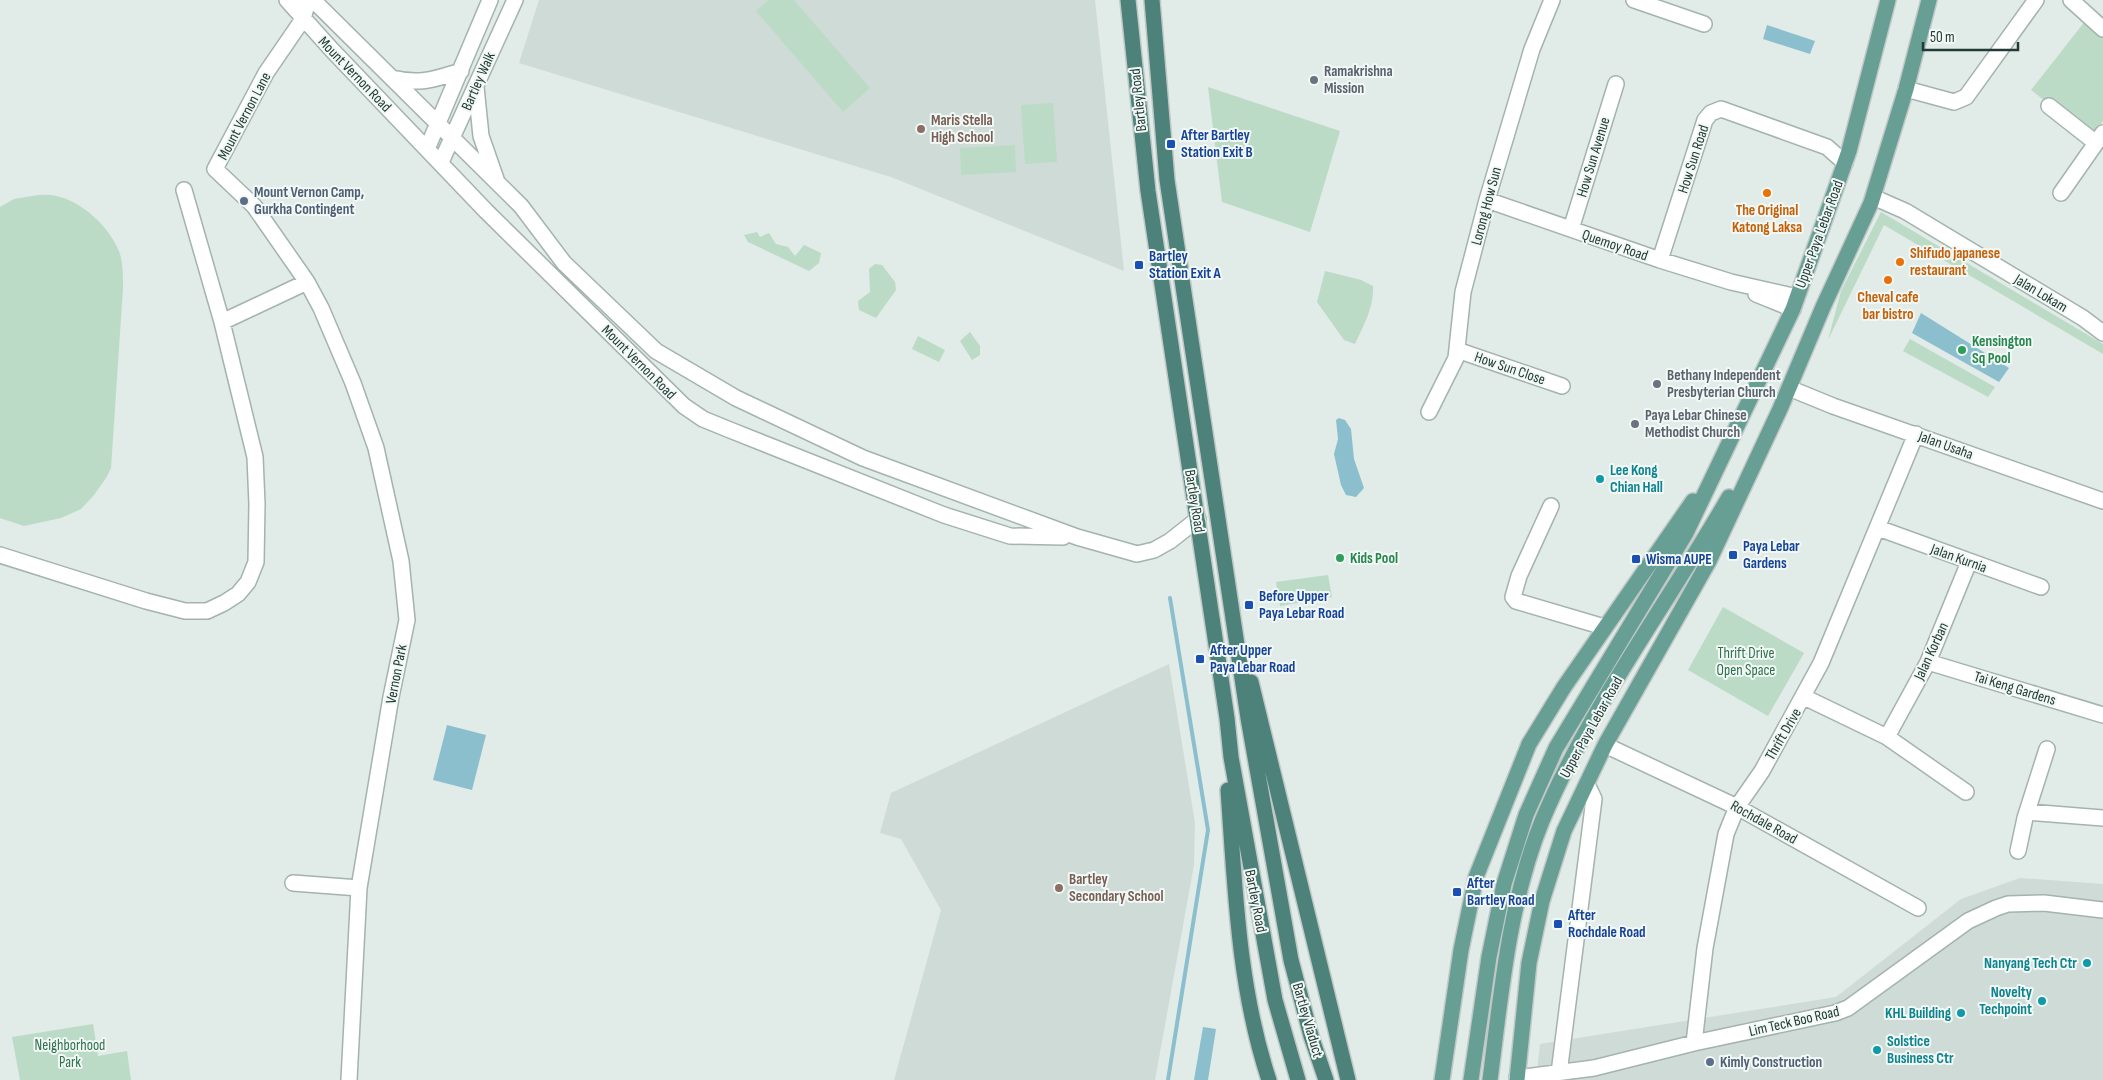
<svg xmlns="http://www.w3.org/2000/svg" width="2103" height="1080" font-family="'Sofia Sans Condensed',sans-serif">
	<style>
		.built { fill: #cfdbd6 }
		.green { fill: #bbdbc6 }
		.water { fill: #8bbfce }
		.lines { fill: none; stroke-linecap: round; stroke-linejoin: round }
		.stream { stroke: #8bbfce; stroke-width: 4 }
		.minor-casing { stroke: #a4b3ae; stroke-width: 18 }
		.primary-casing { stroke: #c1c8c7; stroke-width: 18 }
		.trunk-casing { stroke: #c1c8c7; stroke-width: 18 }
		.minor { stroke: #fff; stroke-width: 15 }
		.primary { stroke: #689f94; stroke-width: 15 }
		.trunk { stroke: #4c8279; stroke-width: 15 }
		.worship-dot { fill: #6b7280; stroke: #f1f8f5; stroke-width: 2 }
		.education-dot { fill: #8d6e63; stroke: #f1f8f5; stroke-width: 2 }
		.transit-dot { fill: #1a4fb4; stroke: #f1f8f5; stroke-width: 2 }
		.food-dot { fill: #e8710a; stroke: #f1f8f5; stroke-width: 2 }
		.service-dot { fill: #5c6f8a; stroke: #f1f8f5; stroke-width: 2 }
		.leisure-dot { fill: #2e9e5b; stroke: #f1f8f5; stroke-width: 2 }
		.culture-dot { fill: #0f9aa8; stroke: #f1f8f5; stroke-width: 2 }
		.labels { text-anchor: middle; stroke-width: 4; stroke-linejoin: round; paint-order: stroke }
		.worship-label { font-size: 15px; font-weight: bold; fill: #5b616d; stroke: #f1f8f5; text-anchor: start }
		.street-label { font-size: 15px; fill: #223b36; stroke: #f1f8f5 }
		.education-label { font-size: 15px; font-weight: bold; fill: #785e54; stroke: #f1f8f5; text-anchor: start }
		.transit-label { font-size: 15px; font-weight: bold; fill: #164399; stroke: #f1f8f5; text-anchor: start }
		.service-label { font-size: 15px; font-weight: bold; fill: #4e5e75; stroke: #f1f8f5; text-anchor: start }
		.food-label { font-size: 15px; font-weight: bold; fill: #c56008; stroke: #f1f8f5 }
		.leisure-label { font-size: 15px; font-weight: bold; fill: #27864d; stroke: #f1f8f5; text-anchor: start }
		.culture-label { font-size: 15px; font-weight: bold; fill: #0d838f; stroke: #f1f8f5; text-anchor: end }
		.park-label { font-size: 15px; fill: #2e704c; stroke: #f1f8f5 }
	</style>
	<rect width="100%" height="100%" fill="#e1ebe7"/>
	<path class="built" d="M539 0H1095L1124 271 891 177 519 63Z
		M1169 664 1195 823 1194 865 1155 1080H894L941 910 901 839 880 833 891 793Z
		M2020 878 2103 884V1080H1536L1540 1044 1836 997 1961 899Z"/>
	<path class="green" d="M769 0H794L870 88 843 112 756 11Z
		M2086 20 2103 37V121L2091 137 2031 90Z
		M1208 87 1340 131 1310 232 1222 202Z
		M1053 103 1057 162 1025 164 1021 105Z
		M1015 145 1016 172 961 175 960 148Z
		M32 196C40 195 48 194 56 196 82 201 111 228 120 254 123 265 123 277 123 288L111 468 106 478 94 495 81 509 61 518 24 526 0 518V207L14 199Z
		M1881 212 2103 344V354L1884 225 1828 340 1841 291Z
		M757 232 760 237 769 233 776 244 788 247 795 256 804 245 821 253 819 263 809 271 748 242 744 235Z
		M875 264 882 265 895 282 896 290 876 318 859 310 858 301 870 292 869 269Z
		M1325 271 1361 280 1373 286C1374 308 1364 324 1355 344L1344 340 1317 302Z
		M970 332 980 346V355L972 360 960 341Z
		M918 336 945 350 939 362 912 349Z
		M1910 339 1995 387 1988 397 1903 351Z
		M1328 575 1332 597 1280 606 1276 582Z
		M1723 607 1804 653 1768 716 1688 670Z
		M93 1024 98 1056 127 1051 131 1080H20L12 1037Z"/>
	<path class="water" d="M1767 25 1815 41 1810 54 1763 39Z
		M1921 313 2009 368 1999 382 1912 333Z
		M1339 418 1345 420 1351 429 1354 459 1364 488 1356 497 1346 495 1341 485 1334 454 1338 439 1336 420Z
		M447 725 486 735 472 790 433 780Z
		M1203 1027 1216 1029 1208 1080H1194Z"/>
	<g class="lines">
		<path class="stream" d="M1168 1080 1208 830 1170 598"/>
		<g class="minor-casing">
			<path id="minor" d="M287 0 332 50 486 211 684 406 703 419 730 430 944 515 1010 536 1063 537
				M305 0 307 4 303 19 266 73 215 169 254 206 307 282 321 308 353 383 376 448 401 561 407 620 391 697 359 888 349 1080
				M313 0 521 206 564 263 656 351 736 398 863 458 1077 537 1137 554 1154 550 1170 541 1198 519
				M1634 0 1704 24
				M2071 0 2103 29
				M392 78C420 85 435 79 461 71
				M476 87 481 136 496 179
				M1906 89 1954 102 1966 97 2036 0
				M2049 106 2096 143
				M427 149 490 0
				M441 162 515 0
				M2061 193 2103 133
				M1873 197 1905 211 2083 318 2103 333
				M1487 200 1660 260 1731 282 1797 297
				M1571 229 1616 84
				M1660 260 1705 120 1711 113 1721 109 1827 147 1845 163
				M1756 294 1793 309
				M222 322 307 282
				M1457 350 1562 386
				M1789 388 1833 406 2103 501
				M1429 412 1456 358 1463 292 1487 200 1532 49 1552 0
				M1551 506 1519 576 1513 597 1516 601 1604 627
				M1878 528 2041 587
				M0 555 146 601 185 611H207L224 603 238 594 248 582 256 562 257 504 255 457 222 322 184 190
				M1928 662 2103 715
				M1804 697 1887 737 1966 792
				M1887 737 1928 662 1969 562
				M1605 745 1737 807 1918 908
				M2027 812 2103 818
				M2018 851 2025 818 2047 749
				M293 883 359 888
				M1694 1043 1705 948 1726 834 1737 807 1762 771 1821 663 1916 434
				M1559 1073 1594 799 1587 784
				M1517 1078 1594 1068 1694 1043 1835 1013 1848 1008 1968 921 1996 908 2008 904 2044 903 2103 910"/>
		</g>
		<g class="primary-casing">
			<path id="primary" d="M1442 1080 1461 950 1476 877 1529 744 1564 687 1693 501
				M1471 1080 1489 957 1504 884 1526 815 1556 748 1686 533 1793 309 1849 151 1888 0
				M1490 1080C1501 994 1509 902 1542 821 1589 708 1668 603 1729 497
				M1517 1080 1529 963 1542 901 1564 831 1605 745 1709 561 1780 409 1823 307 1871 203 1906 89 1929 0"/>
		</g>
		<g class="trunk-casing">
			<path id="trunk" d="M1128 0 1148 191 1227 718 1231 757 1275 1000 1298 1080
				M1152 0 1167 180 1248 718 1291 960 1311 1036 1326 1080
				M1251 682 1348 1080
				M1228 790C1235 887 1238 987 1269 1080"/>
		</g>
		<use href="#minor" class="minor"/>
		<use href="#primary" class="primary"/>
		<use href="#trunk" class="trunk"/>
	</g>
	<g class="worship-dot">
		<circle cx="1314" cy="80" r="5"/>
		<circle cx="1657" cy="384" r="5"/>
		<circle cx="1635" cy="424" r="5"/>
	</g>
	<g class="education-dot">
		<circle cx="921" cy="129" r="5"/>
		<circle cx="1059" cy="888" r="5"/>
	</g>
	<g class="transit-dot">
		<rect x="1166" y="139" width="10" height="10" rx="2.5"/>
		<rect x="1134" y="260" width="10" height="10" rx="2.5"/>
		<rect x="1728" y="550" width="10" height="10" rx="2.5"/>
		<rect x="1631" y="554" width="10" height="10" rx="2.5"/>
		<rect x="1244" y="600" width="10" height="10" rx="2.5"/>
		<rect x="1195" y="654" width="10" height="10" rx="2.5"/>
		<rect x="1452" y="887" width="10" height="10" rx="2.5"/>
		<rect x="1553" y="919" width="10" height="10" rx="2.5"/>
	</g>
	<g class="food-dot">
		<circle cx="1767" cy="193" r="5"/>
		<circle cx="1900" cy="262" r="5"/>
		<circle cx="1888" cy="280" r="5"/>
	</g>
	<g class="service-dot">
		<circle cx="244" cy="201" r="5"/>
		<circle cx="1710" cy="1062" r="5"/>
	</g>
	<g class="leisure-dot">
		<circle cx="1962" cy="350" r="5"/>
		<circle cx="1340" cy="558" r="5"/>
	</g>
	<g class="culture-dot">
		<circle cx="1600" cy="479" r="5"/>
		<circle cx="2087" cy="963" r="5"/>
		<circle cx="2042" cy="1001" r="5"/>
		<circle cx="1961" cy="1013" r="5"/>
		<circle cx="1877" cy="1050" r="5"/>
	</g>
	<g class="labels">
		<g class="worship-label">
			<text x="1324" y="76">Ramakrishna<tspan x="1324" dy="17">Mission</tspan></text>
			<text x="1667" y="380">Bethany Independent<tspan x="1667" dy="17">Presbyterian Church</tspan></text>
			<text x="1645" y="420">Paya Lebar Chinese<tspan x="1645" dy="17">Methodist Church</tspan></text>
		</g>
		<g class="street-label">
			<text transform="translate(355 74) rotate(46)" y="5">Mount Vernon Road</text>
			<text transform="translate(478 81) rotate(-66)" y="5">Bartley Walk</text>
			<text transform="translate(1138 100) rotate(-96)" y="5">Bartley Road</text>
			<text transform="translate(244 116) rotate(-62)" y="5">Mount Vernon Lane</text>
			<text transform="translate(1593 157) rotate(-73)" y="5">How Sun Avenue</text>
			<text transform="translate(1693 159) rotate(-72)" y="5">How Sun Road</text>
			<text transform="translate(1486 206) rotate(-75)" y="5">Lorong How Sun</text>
			<text transform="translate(1819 234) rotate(-70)" y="5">Upper Paya Lebar Road</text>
			<text transform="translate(1615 245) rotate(19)" y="5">Quemoy Road</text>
			<text transform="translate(2041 293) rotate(31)" y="5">Jalan Lokam</text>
			<text transform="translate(639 362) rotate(45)" y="5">Mount Vernon Road</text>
			<text transform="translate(1510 368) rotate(19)" y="5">How Sun Close</text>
			<text transform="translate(1946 445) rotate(20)" y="5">Jalan Usaha</text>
			<text transform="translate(1195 501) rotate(81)" y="5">Bartley Road</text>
			<text transform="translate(1959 558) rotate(20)" y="5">Jalan Kurnia</text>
			<text transform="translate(1931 651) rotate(-65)" y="5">Jalan Korban</text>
			<text transform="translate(396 674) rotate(-79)" y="5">Vernon Park</text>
			<text transform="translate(2015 688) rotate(17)" y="5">Tai Keng Gardens</text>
			<text transform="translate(1591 727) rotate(-61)" y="5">Upper Paya Lebar Road</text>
			<text transform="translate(1783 734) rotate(-60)" y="5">Thrift Drive</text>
			<text transform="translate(1764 822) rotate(29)" y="5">Rochdale Road</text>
			<text transform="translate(1256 901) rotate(79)" y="5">Bartley Road</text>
			<text transform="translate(1308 1020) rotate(74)" y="5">Bartley Viaduct</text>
			<text transform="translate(1794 1021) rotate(-13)" y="5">Lim Teck Boo Road</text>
		</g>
		<g class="education-label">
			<text x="931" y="125">Maris Stella<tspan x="931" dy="17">High School</tspan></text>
			<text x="1069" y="884">Bartley<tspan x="1069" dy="17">Secondary School</tspan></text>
		</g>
		<g class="transit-label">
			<text x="1181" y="140">After Bartley<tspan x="1181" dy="17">Station Exit B</tspan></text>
			<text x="1149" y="261">Bartley<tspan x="1149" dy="17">Station Exit A</tspan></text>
			<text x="1743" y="551">Paya Lebar<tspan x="1743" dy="17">Gardens</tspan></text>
			<text x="1646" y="564">Wisma AUPE</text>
			<text x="1259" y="601">Before Upper<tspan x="1259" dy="17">Paya Lebar Road</tspan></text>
			<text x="1210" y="655">After Upper<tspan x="1210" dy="17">Paya Lebar Road</tspan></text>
			<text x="1467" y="888">After<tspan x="1467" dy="17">Bartley Road</tspan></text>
			<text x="1568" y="920">After<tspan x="1568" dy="17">Rochdale Road</tspan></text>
		</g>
		<g class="service-label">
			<text x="254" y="197">Mount Vernon Camp,<tspan x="254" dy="17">Gurkha Contingent</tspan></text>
			<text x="1720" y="1067">Kimly Construction</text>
		</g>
		<g class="food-label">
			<text x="1767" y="215">The Original<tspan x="1767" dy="17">Katong Laksa</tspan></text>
			<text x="1910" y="258" text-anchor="start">Shifudo japanese<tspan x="1910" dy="17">restaurant</tspan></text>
			<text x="1888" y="302">Cheval cafe<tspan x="1888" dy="17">bar bistro</tspan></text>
		</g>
		<g class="leisure-label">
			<text x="1972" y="346">Kensington<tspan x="1972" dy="17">Sq Pool</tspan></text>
			<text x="1350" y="563">Kids Pool</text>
		</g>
		<g class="culture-label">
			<text x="1610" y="475" text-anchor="start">Lee Kong<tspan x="1610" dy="17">Chian Hall</tspan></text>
			<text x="2077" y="968">Nanyang Tech Ctr</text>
			<text x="2032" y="997">Novelty<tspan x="2032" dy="17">Techpoint</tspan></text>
			<text x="1951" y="1018">KHL Building</text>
			<text x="1887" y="1046" text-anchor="start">Solstice<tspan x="1887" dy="17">Business Ctr</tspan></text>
		</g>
		<g class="park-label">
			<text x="1746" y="658">Thrift Drive<tspan x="1746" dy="17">Open Space</tspan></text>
			<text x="70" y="1050">Neighborhood<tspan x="70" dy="17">Park</tspan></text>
		</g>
	</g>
	<path d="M1923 42v8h95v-8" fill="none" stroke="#223b36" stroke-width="2.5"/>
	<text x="1930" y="42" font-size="15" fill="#223b36" stroke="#f1f8f5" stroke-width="4" paint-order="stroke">50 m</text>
</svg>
